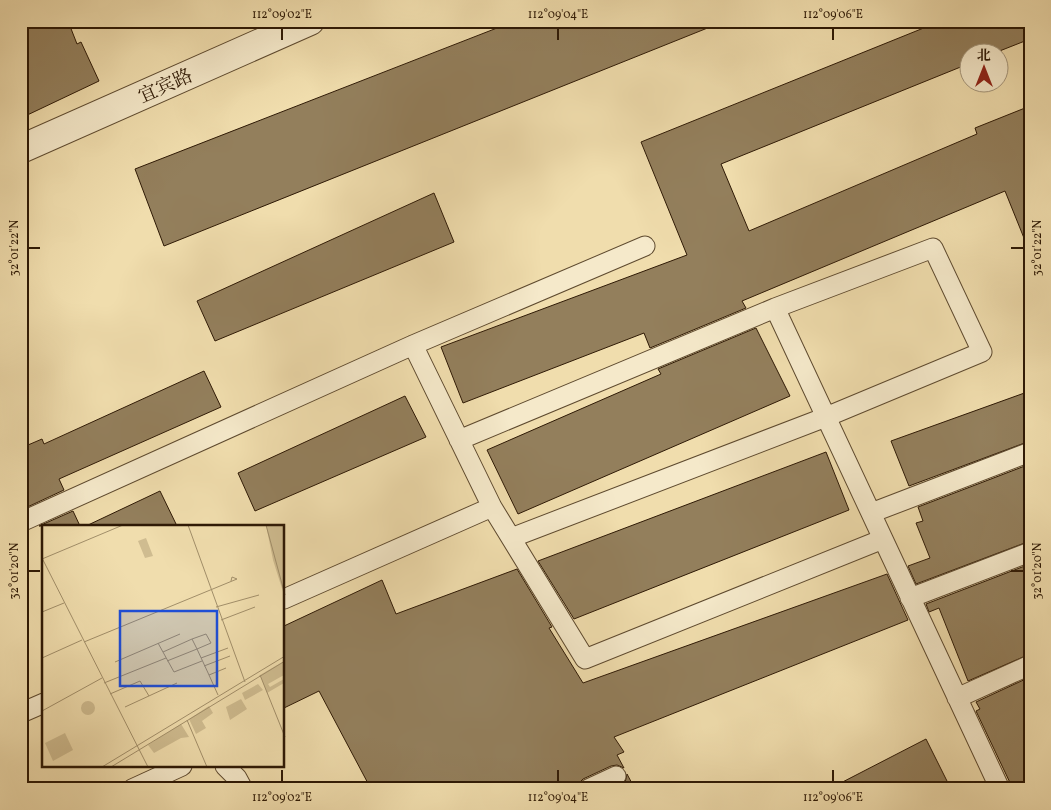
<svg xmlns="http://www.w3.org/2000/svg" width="1051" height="810" font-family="Vollkorn,'Noto Serif SC',serif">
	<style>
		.building { fill: #937f5c; stroke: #2e1905 }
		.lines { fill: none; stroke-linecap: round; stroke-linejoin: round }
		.lane-casing { stroke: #5e4a2f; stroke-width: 21 }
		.street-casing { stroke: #5e4a2f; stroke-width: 30 }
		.lane { stroke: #f5e9ca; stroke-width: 19 }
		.street { stroke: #f5e9ca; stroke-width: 28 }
		.ticks { fill: none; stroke: #2e1905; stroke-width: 2 }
		.labels { text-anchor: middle; stroke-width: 4; stroke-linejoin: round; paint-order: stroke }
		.street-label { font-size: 19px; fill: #2e1905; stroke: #f5e9ca }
		.inset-road { fill: none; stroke: #a28f6a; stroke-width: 1 }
		.view { fill: #1d4ed8; fill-opacity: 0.15; stroke: #1d4ed8; stroke-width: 2.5 }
		.inset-edge { fill: none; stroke: #2e1905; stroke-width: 2.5 }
		.neatline { fill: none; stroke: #2e1905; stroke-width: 2 }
		.ticks-label { font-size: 12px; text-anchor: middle; fill: #2e1905 }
	</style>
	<rect width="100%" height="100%" fill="#f0ddad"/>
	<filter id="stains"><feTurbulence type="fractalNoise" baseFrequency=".004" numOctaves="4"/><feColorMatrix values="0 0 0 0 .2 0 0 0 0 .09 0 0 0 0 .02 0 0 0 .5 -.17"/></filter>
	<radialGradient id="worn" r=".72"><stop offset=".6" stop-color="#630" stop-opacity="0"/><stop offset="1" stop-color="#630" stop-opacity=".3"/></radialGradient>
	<path class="building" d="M21 21H68L77 44 81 42 99 81 21 118Z
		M515 21H719L720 23 164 246 135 169Z
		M941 21H1030V39L997 52H968V64L721 164 749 231 977 134 975 128 1030 106V247L1028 248 1005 191 742 301 746 308 650 348 644 333 463 403 441 347 687 255 641 142Z
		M434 193 454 242 215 341 197 301Z
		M756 328 790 396 518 514 487 450 661 374 658 369Z
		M204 371 221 407 59 479 64 490 21 510V448L42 439 44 444Z
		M1030 391V441L909 486 891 441Z
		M405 396 426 437 255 511 238 473Z
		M826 452 849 510 574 619 538 561Z
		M1030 464V541L916 584 908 566 930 558 916 523 923 521 918 507Z
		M160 491 177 526H86Z
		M73 511 80 526H39Z
		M1030 564V654L968 681 939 608 929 612 926 604Z
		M517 569 552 627 549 628 583 683 887 574 908 620 614 737 624 752 617 755 624 768 617 765 611 766 583 779 579 783 577 789H371L319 691 284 708V626L382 580 396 614Z
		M1030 677V789H1013L976 711 980 709 976 702Z
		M926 739 951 789H829Z
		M627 774 635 789H615L625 783Z"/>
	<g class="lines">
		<g class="lane-casing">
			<path id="lane" d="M413 345 492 507 585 659 883 539
				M459 440 775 308
				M871 513 1030 452
				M21 522 413 345 645 246
				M511 538 826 417 982 352 933 248 775 308C851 468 924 629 1000 789
				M910 598 1030 552
				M284 599 492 507
				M957 698 1030 665
				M21 713 44 703
				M225 766 237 778 243 789
				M132 789 182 766
				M588 789 616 776"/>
		</g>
		<g class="street-casing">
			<path id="street" d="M21 149 310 21"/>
		</g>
		<use href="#lane" class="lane"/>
		<use href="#street" class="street"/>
	</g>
	<path class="ticks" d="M282 28V40M558 28V40M833 28V40M28 248H40M1011 248H1024M28 571H40M1011 571H1024M282 770V782M558 770V782M833 770V782"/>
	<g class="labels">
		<g class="street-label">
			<text transform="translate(165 85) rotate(-24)" y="7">宜宾路</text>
		</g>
	</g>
	<g transform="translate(42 525)">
		<rect width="242" height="242" fill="#f0ddad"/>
		<path d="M224 0 242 1V70L231 35ZM104 13 111 31 103 33 96 16ZM242 136V150L226 159 228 162 242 154V158L225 168 218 150ZM216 159 221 165 203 175 200 168ZM199 174 205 184 188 195 184 182ZM39 183a7 7 0 1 1 14 0a7 7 0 1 1-14 0ZM167 181 171 188 160 196 164 203 154 209 147 194ZM139 199 147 212 139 213 112 228 106 220ZM23 208 31 225 11 236 3 218Z" fill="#cfbc90"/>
		<path class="inset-road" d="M146 0 203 157M224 0 243 70M0 33 106 242M0 34 81 0M174 82 217 70M0 87 22 78M179 95 213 82M42 117 195 54 190 52 189 56M116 118 132 147 160 136M121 127 150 114M0 133 40 115M159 133 186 123M125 136 155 124 169 118 164 109 150 114 155 124 167 150 176 170M73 137 138 109M162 141 188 131M167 150 184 143M218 150 243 212M62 158 124 133M68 169 98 156 107 171M83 182 135 158M0 186 60 153M145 195 165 242M60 242 243 131M69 242 243 136"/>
		<path class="view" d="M78 86H175V161H78Z"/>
		<rect width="242" height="242" class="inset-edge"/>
	</g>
	<rect width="1051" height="810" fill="none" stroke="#f0ddad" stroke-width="55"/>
	<g transform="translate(984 68)"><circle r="24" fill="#f5e9ca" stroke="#a5967b"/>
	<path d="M0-4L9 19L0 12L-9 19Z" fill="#8f2418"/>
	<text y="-8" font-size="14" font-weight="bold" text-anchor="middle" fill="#2e1905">北</text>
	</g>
	<rect x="28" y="28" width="996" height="754" class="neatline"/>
	<g class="ticks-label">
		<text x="282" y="18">112°09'02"E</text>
		<text x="558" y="18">112°09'04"E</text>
		<text x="833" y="18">112°09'06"E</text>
		<text transform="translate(14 248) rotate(-90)" y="4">32°01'22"N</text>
		<text transform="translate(1037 248) rotate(-90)" y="4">32°01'22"N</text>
		<text transform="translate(14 571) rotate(-90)" y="4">32°01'20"N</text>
		<text transform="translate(1037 571) rotate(-90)" y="4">32°01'20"N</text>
		<text x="282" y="801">112°09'02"E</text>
		<text x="558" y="801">112°09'04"E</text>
		<text x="833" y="801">112°09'06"E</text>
	</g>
	<rect width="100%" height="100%" filter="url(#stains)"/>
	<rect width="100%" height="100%" fill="url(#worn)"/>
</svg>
